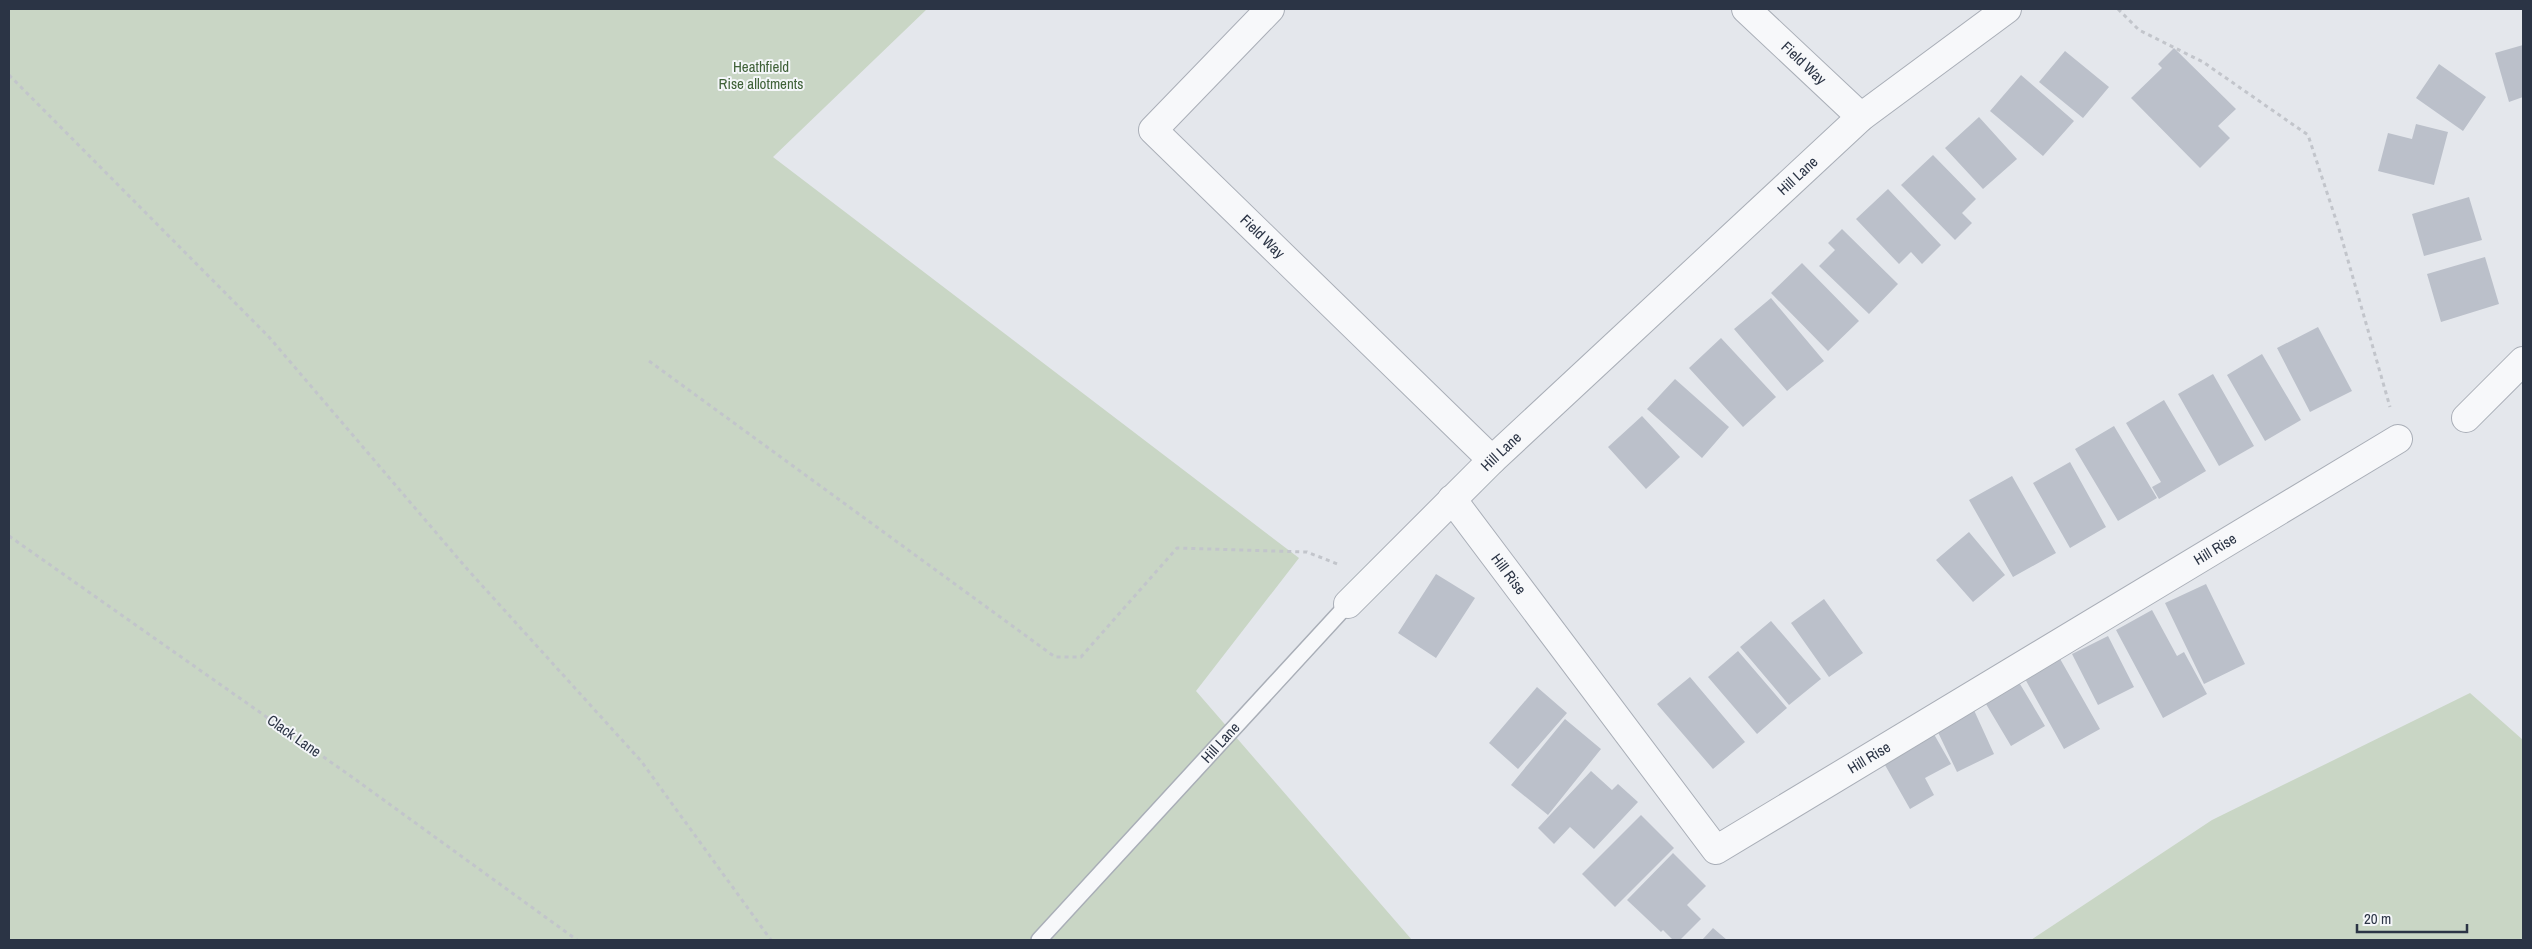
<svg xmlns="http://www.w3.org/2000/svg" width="2532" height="949" font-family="'Archivo Narrow',sans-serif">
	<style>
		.green { fill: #c9d6c5 }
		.building { fill: #bbc0ca }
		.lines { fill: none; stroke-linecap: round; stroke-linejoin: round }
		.service-casing { stroke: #a9aeb7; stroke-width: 18 }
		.minor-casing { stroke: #a9aeb7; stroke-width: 30 }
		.path { stroke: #c2c5cb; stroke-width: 3; stroke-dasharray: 4 4; stroke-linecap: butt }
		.service { stroke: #f7f8fa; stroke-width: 15 }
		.minor { stroke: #f7f8fa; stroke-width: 28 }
		.labels { text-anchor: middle; stroke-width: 4; stroke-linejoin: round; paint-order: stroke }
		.street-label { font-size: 15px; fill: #2b3445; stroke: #f4f6f9 }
		.park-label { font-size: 15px; fill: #3f6138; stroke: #f4f6f9 }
	</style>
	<rect width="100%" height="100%" fill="#e4e7ec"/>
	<path class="green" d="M9 9H927L773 157 1299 558 1196 691 1412 940H9Z
		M2470 693 2523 740V940H2031L2212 820Z"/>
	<path class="building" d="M2523 45V97L2509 102 2495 53Z
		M2174 48 2236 109 2218 126 2230 138 2200 168 2131 98 2162 68 2158 64Z
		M2065 51 2109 87 2083 118 2039 82Z
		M2439 64 2486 97 2463 131 2416 98Z
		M2021 75 2074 121 2043 156 1990 111Z
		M1979 117 2017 159 1983 189 1945 148Z
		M2416 124 2448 132 2434 185 2378 171 2388 133 2412 139Z
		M1933 155 1976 199 1962 213 1972 223 1955 240 1901 185Z
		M1888 189 1941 245 1922 264 1911 252 1899 264 1856 219Z
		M2469 197 2482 240 2424 256 2412 214Z
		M1842 229 1898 284 1869 314 1819 266 1835 250 1828 243Z
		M2485 257 2499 304 2441 322 2427 274Z
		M1802 263 1859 321 1828 351 1771 293Z
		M1771 298 1824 361 1787 391 1734 329Z
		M2318 327 2352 391 2310 412 2277 348Z
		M1721 338 1776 397 1743 427 1689 368Z
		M2262 354 2301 420 2265 441 2227 375Z
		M2213 374 2254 446 2219 466 2178 394Z
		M1675 379 1729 427 1702 458 1647 409Z
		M2164 400 2206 471 2159 499 2152 487 2161 482 2126 423Z
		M1642 416 1680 457 1646 489 1608 447Z
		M2114 426 2157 498 2118 521 2075 449Z
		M2070 462 2106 527 2070 548 2033 483Z
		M2012 476 2056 553 2013 577 1969 500Z
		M1969 532 2005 575 1973 602 1936 560Z
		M1436 574 1475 598 1436 658 1398 633Z
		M2206 584 2245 664 2204 684 2165 603Z
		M1824 599 1863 653 1829 677 1791 623Z
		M2152 610 2177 656 2184 652 2207 694 2163 718 2116 630Z
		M1771 621 1821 679 1789 705 1740 647Z
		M2108 636 2134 687 2098 705 2072 654Z
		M1738 651 1787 708 1757 734 1708 677Z
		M2059 657 2100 729 2064 749 2024 677Z
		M1690 677 1745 742 1713 769 1657 704Z
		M2017 679 2045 726 2011 746 1983 699Z
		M1537 687 1567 713 1518 769 1489 743Z
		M1973 708 1994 754 1957 772 1935 726Z
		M1565 719 1601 749 1548 815 1511 785Z
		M1931 729 1951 764 1925 778 1934 795 1910 809 1881 758Z
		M1591 771 1612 790 1618 784 1638 802 1594 849 1570 827 1554 844 1538 828Z
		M1641 815 1674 848 1615 907 1582 874Z
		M1673 853 1706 886 1687 905 1701 919 1680 940H1673L1663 930 1661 932 1627 900Z
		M1713 928 1727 940H1702Z"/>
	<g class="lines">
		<g class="service-casing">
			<g id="service">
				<path id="s1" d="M1039 940 1348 604"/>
			</g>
		</g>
		<g class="minor-casing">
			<g id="minor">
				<path id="s2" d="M1270 9 1153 130 1492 460"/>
				<path id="s3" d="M1746 9 1861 117"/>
				<path d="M2466 418 2523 361"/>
				<path id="s4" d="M1452 499 1716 850 2398 439"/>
				<path id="s5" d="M1348 604 1492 460 1861 117 2007 9"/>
			</g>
		</g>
		<path class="path" d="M2118 9 2139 30 2203 62 2308 135 2339 229 2390 407
			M9 75 269 337 468 570 641 761 771 940
			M649 361 1055 657H1081L1177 548 1307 552 1340 565
			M9 536 352 777 577 940"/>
		<use href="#service" class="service"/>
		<use href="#minor" class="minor"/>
	</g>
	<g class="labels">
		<g class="street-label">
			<text dy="5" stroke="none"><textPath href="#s3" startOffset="79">Field Way</textPath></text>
			<text dy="5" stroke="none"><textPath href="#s5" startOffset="621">Hill Lane</textPath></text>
			<text dy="5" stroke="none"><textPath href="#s2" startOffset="321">Field Way</textPath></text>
			<text dy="5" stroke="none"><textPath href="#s5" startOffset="216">Hill Lane</textPath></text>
			<text dy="5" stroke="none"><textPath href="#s4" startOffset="1022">Hill Rise</textPath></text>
			<text dy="5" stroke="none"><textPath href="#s4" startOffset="94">Hill Rise</textPath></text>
			<text transform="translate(294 736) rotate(35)" y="5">Clack Lane</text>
			<text dy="5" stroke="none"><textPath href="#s1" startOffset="268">Hill Lane</textPath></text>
			<text dy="5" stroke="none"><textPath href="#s4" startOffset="618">Hill Rise</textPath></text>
		</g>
		<g class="park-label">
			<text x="761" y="72">Heathfield<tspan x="761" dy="17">Rise allotments</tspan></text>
		</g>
	</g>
	<rect width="2532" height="949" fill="none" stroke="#2b3445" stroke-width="20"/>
	<path d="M2357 924v8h110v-8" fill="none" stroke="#2b3445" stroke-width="2.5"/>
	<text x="2364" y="924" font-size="15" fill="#2b3445" stroke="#f4f6f9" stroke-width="4" paint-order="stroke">20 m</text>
</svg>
